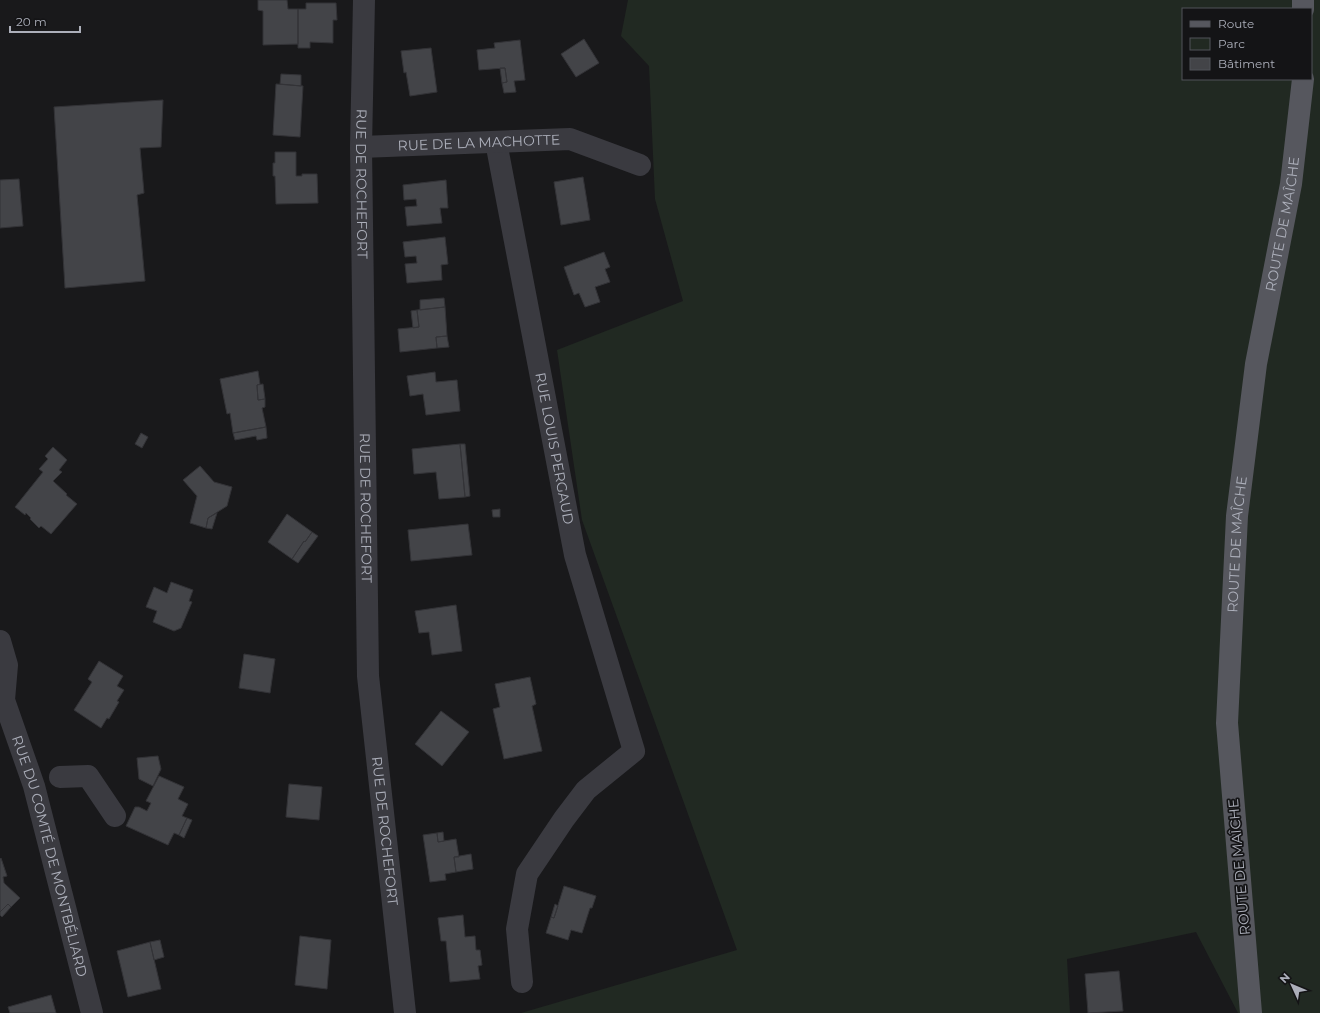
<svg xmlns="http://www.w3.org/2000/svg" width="1320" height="1013" font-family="Montserrat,sans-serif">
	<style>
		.green { fill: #212922; fill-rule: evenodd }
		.building { fill: #434448; stroke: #333337 }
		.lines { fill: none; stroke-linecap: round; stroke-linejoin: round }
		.minor { stroke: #3a3a40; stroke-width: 22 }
		.major { stroke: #56575e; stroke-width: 22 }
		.labels { text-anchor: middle; stroke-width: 3.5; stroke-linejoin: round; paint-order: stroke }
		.street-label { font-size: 14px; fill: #acafba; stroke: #141416 }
	</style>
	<rect width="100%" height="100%" fill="#19191b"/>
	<path class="green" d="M628 0H1320V1013H1238L1196 932 1067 959 1070 1013H521L737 950 582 520 557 350 683 301 655 199 649 66 621 36ZM1183 9H1311V79H1183Z"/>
	<path class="building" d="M258 0H287L288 9H298V44L263 45V11L258 10Z
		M306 3H336L337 20H333V43L310 42V48H298V9H306Z
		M584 39 599 63 576 77 561 54Z
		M520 40 525 80 514 81 516 92 504 93 502 83 507 82 505 68 479 70 477 50 495 48 494 43Z
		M431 48 437 92 410 96 406 72 404 73 401 51Z
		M500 68H505L507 82 502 83Z
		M281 74 301 75V86L280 84Z
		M276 84 303 86 300 137 273 135Z
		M163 100 161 147 140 148 144 193 137 195 145 281 65 288 54 107Z
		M275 152H296V176H302V174H317L318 203 276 204 275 176H273V163H275Z
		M583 177 590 220 561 225 554 182Z
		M19 179 23 226 0 228V180Z
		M446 180 448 208H440L442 223 407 226 405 207 417 206 416 199 404 200 403 185Z
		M445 237 448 264 441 265 442 280 407 283 405 264 417 263 416 256 405 257 403 242Z
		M604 252 610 267 605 269 610 282 595 287 600 302 585 307 579 293 574 295 564 267Z
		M444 298 445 307 420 310V300Z
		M445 307 447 336 436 337 437 348 400 352 398 329 419 327 417 310Z
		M417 310 419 327 413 328 411 311Z
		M447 336 449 347 437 348 436 337Z
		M258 371 260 384 257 385 258 400 265 399V407L262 408 266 427 233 433 230 413 227 414 220 379Z
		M435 372 436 382 457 380 460 411 426 415 423 394 410 396 407 376Z
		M263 384 265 399 258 400 257 385Z
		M266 427 267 438 257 440 256 436 235 440 233 433Z
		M141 433 148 437 142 448 135 444Z
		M460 444H465L470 496 465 497Z
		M460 444 465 497 439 499 436 472 414 474 412 449Z
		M53 447 67 460 59 470 62 472 53 481 67 494 66 495 77 504 51 534 41 526 39 528 30 519 31 518 26 513 25 515 15 507 43 472 39 469 48 459 45 456Z
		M200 466 214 482 232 487 227 506 208 518 206 528 190 523 197 496 183 480Z
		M500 509V517H493L492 510Z
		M217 513 212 529 206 528 208 518Z
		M287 514 312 532 305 542 304 541 292 559 268 542Z
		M468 524 472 555 411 561 408 530Z
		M312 532 318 536 298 563 292 559 304 541 305 542Z
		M171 582 193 590 189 601 192 602 181 628 174 631 153 622 157 611 146 607 154 587 167 593Z
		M456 605 462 651 432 655 429 632 419 633 415 611Z
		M244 654 275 659 270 693 239 688Z
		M99 661 123 676 117 686 124 690 117 701 119 702 109 719 107 718 101 728 74 710 92 682 88 679Z
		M530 677 536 704 532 706 542 751 504 759 493 709 500 707 495 684Z
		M441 711 469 732 442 766 415 744Z
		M158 756 161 769 153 786 139 779 137 758Z
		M159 776 184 787 178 799 188 804 182 816 187 818 179 835 174 833 168 845 126 826 135 807H139L147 811 151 803 146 801Z
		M289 784 322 787 319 820 286 817Z
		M187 818 192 820 184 838 179 835Z
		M443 832 444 841 438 842 437 833Z
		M437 833 438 842 456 839 459 857H454L456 872 445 874 446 880 430 882 423 835Z
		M471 854 473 869 456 872 454 857Z
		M1 858 7 876 3 877 4 883 20 898 11 907 8 904 0 912V859Z
		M564 886 596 896 592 908H590L582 933 571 930 568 940 546 933 551 917 554 918Z
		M8 904 11 907 2 917 0 915V912Z
		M555 904 558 906 554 918 551 917Z
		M463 915 465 937 475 936 476 950H480L482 965 478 966 480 979 450 982 446 941H441L438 918Z
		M300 936 331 940 327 989 295 985Z
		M160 940 164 957 154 960 150 942Z
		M150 942 161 989 128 997 117 951Z
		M1119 971 1123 1011 1088 1013 1085 974Z
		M51 995 56 1013H10L8 1007Z"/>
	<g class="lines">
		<g class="minor">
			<path id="s1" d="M364 0 361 147 368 676 405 1013"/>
			<path id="s2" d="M496 142 575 555 634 751 586 790 564 819 527 874 517 929 522 982"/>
			<path id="s3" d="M361 147 570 139 640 165"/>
			<path id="s4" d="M0 641 7 665 4 700 34 786 92 1013"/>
			<path d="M60 777 88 776 115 816"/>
		</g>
		<g class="major">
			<path d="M1303 0V9"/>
			<path id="s5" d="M1251 1013 1227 723 1237 516 1256 364 1291 184 1303 79"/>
		</g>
	</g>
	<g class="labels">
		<g class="street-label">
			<text dy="5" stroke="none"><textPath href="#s3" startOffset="118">RUE DE LA MACHOTTE</textPath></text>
			<text dy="5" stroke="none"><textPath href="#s1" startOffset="184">RUE DE ROCHEFORT</textPath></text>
			<text dy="5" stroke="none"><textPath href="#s5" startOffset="794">ROUTE DE MAÎCHE</textPath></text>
			<text dy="5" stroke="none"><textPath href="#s2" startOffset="312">RUE LOUIS PERGAUD</textPath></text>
			<text dy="5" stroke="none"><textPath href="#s1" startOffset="508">RUE DE ROCHEFORT</textPath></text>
			<text dy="5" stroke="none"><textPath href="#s5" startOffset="470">ROUTE DE MAÎCHE</textPath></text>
			<text dy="5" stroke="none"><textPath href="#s1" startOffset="832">RUE DE ROCHEFORT</textPath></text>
			<text dy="5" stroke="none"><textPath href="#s4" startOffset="223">RUE DU COMTÉ DE MONTBÉLIARD</textPath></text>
			<text transform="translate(1239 867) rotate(-95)" y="5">ROUTE DE MAÎCHE</text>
		</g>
	</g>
	<rect x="1182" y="8" width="130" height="72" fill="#141416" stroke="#515258"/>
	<rect x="1190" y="21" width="20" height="6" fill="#56575e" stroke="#515258"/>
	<text x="1218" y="28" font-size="12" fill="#acafba">Route</text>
	<rect x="1190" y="38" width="20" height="12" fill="#212922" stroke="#515258"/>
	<text x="1218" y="48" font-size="12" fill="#acafba">Parc</text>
	<rect x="1190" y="58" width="20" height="12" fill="#434448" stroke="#515258"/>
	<text x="1218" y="68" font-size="12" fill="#acafba">Bâtiment</text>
	<g transform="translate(1292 985) rotate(314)" stroke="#141416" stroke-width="3" paint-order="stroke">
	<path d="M0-3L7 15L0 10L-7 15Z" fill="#acafba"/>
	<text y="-6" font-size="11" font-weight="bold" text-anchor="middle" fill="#acafba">N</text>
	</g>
	<path d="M10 26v6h70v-6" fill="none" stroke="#acafba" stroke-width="2"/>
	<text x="16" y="26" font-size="12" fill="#acafba" stroke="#141416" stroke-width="3" paint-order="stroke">20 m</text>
</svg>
